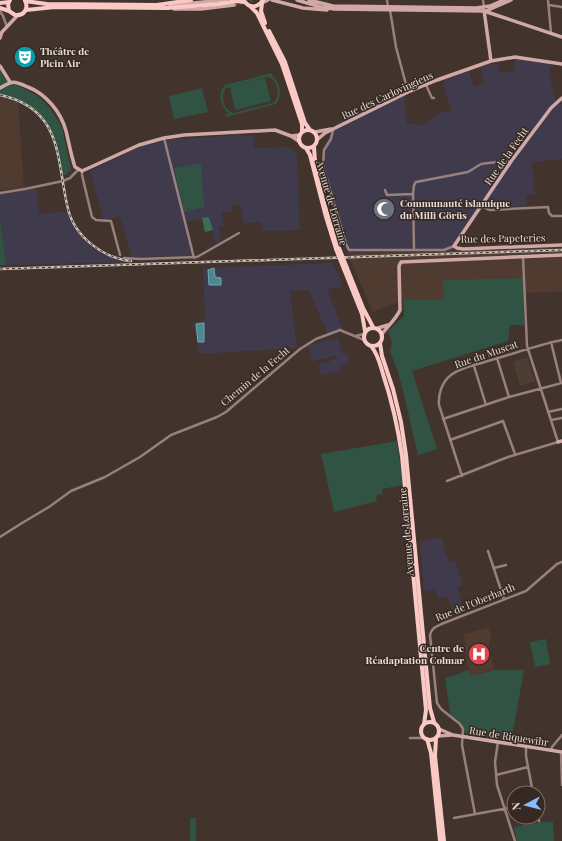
<svg xmlns="http://www.w3.org/2000/svg" width="562" height="841" font-family="'Playfair Display',serif">
	<style>
		.built { fill: #503b31 }
		.industrial { fill: #3f3b4d }
		.education { fill: #4e3d32 }
		.green { fill: #315343; fill-rule: evenodd }
		.forest { fill: #3b6e57 }
		.water { fill: #498a92; stroke: #78a3a7 }
		.lines { fill: none; stroke-linecap: round; stroke-linejoin: round }
		.secondary-tunnel { stroke: #5b4c46; stroke-width: 3.5; stroke-dasharray: 3.5 2; stroke-linecap: butt }
		.street { stroke: #99807e; stroke-width: 2.5 }
		.secondary { stroke: #d0a9a6; stroke-width: 3.5 }
		.primary { stroke: #fbc9c5; stroke-width: 4 }
		.rail-casing { stroke: #cbc1bb; stroke-width: 2.5 }
		.rail { stroke: #372922; stroke-width: 1; stroke-dasharray: 3; stroke-linecap: butt }
		.primary-bridge { stroke: #fbc9c5; stroke-width: 4 }
		.labels { text-anchor: middle; stroke-width: 3; stroke-linejoin: round; paint-order: stroke }
		.poi-label { font-size: 10px; font-weight: bold; fill: #e6ddd8; stroke: #372922; text-anchor: start }
		.street-label { font-size: 10px; fill: #e6ddd8; stroke: #372922 }
	</style>
	<rect width="100%" height="100%" fill="#42332c"/>
	<path class="built" d="M0 96 18 102 24 188 0 190Z
		M562 248V292L523 293V278L444 280V300H403L373 312 347 253Z
		M488 628 491 634 489 646 494 669 471 676 467 662 464 634Z"/>
	<path class="industrial" d="M515 58 551 63 550 78 557 104H562V159L532 162 535 194 526 195 527 206 482 209 452 251 347 253 334 211 321 165 325 144 337 123 404 90 407 124 424 125 441 112 452 111 445 91 443 80 469 71 474 86 484 84 480 67 498 63 500 72 514 71Z
		M240 135 242 137 254 135V148L291 147 297 154 300 230 263 231 261 222 244 223 240 204 231 206 232 211 222 213 224 226 218 228 222 240 216 244 209 217 186 222 194 256 132 257 120 216 110 219H103L90 171 140 147 165 140Z
		M37 189 39 214 67 211 72 221 80 235 96 251 109 257 129 262 6 265 0 218V194Z
		M333 263 343 287 327 289 343 330 328 335 309 290 290 291 297 348 199 354 193 323 205 320 203 268Z
		M338 338 342 354 348 353 349 361 345 363V366L340 367 341 371 320 375 319 364 330 362V360L336 359V356L312 361 308 345Z
		M441 537 449 562 455 561 463 585 457 587 464 611 454 615 448 596 438 599 435 590 424 592 420 543Z"/>
	<path class="education" d="M527 357 535 381 520 386 513 362Z"/>
	<path class="green" d="M0 70 5 79 38 96 50 108 62 127 71 170 61 178C57 150 51 116 21 103 14 100 7 98 0 96Z
		M271 73C273 77 275 78 277 81 281 89 281 98 276 104L226 117V115L229 114C220 106 217 94 225 85ZM267 77C278 79 281 96 273 103L234 113C223 110 220 96 226 88Z
		M265 78 271 101 235 110 230 87Z
		M202 88 208 112 174 119 169 96Z
		M201 163 204 207 184 212 174 168Z
		M0 218 6 265H0Z
		M523 278 524 325H510L508 341 412 371 437 449 418 455 404 395 398 372 390 351 392 342 388 331 404 316 403 300H444L443 280Z
		M397 441 403 485 382 489 383 494 376 495 377 501 334 512 321 454Z
		M546 639 550 664 535 667 530 642Z
		M469 670 471 676 494 670H524L512 737 507 740 465 733 461 723 449 714 450 713 445 678 462 673V672Z
		M196 817V841H190V819Z
		M541 822H553L554 841H517L514 827Z"/>
	<path class="forest" d="M209 217 213 230 205 232 202 218Z"/>
	<path class="water" d="M214 268 215 277 221 278V285H209L208 270Z
		M204 323V342H198L196 324Z"/>
	<g class="lines">
		<path class="secondary-tunnel" d="M234 5 252 0"/>
		<path class="street" d="M387 0 388 7
			M483 0 484 7
			M548 0 551 33
			M549 5 562 7
			M390 10 396 47 408 92
			M0 11 3 16 7 27
			M426 85 432 98H434
			M333 130 331 139 324 150 323 166 346 244 349 250H444L454 246
			M164 138 194 258
			M82 171V175L92 217 96 220 111 221 120 255
			M385 190 387 195 413 194
			M0 193 25 189 63 181 70 178 78 170
			M481 206 490 210 548 207 549 213 552 216H562
			M414 249 413 194 414 185 416 182 468 172 481 164 512 160
			M124 258 141 259 197 257 239 233
			M355 336 364 334
			M551 342 561 383
			M497 358 509 397
			M474 366 486 405
			M548 412 562 409
			M443 419 509 397 562 383
			M551 420 562 418
			M450 440 503 421 515 454
			M462 476 439 405C438 394 442 382 451 375 461 367 476 365 488 361 513 354 537 345 562 340
			M447 481 508 457 558 442 527 346 523 257
			M0 537 22 523 49 507 71 491 105 477 140 457 171 435 217 417 226 412 300 349 316 339 340 330 364 340
			M488 551 504 599
			M494 568 506 565
			M410 738H424
			M498 742 495 762 497 785 515 841
			M526 747V756L533 793
			M551 750 552 747 562 735
			M561 752 562 785
			M496 775 528 767
			M475 814 462 745 463 729 460 724 441 709 437 703 430 635C432 627 437 626 444 623L526 591 557 564 562 562
			M538 816 539 821
			M454 818 514 807"/>
		<path class="secondary" d="M272 0 303 8 327 10
			M297 0 321 7 334 9 484 11 562 37
			M309 0 333 6 476 8 490 6 504 0
			M262 3 268 0
			M170 5 226 0
			M174 9H201L234 5
			M484 10 491 61
			M486 11 511 0
			M0 38 2 32 18 15
			M0 66 10 82
			M0 88C13 80 14 81 28 87 46 94 61 112 66 131 69 143 71 155 75 167L82 171 139 145 164 138 184 135 275 130 291 136 300 142
			M562 98 551 108 512 160 454 246 457 248 463 249 562 245
			M315 132 331 129
			M291 136 300 135
			M318 139 325 133 408 92 437 80 491 61 515 57 562 64
			M378 328 388 325
			M382 334C388 326 396 319 400 310L399 266 401 262 562 255
			M558 442 562 441
			M439 729 453 735 562 752
			M438 736 452 735"/>
		<path class="primary" d="M243 0C249 8 257 9 263 0
			M25 1 47 4 157 5 191 0
			M0 3 9 2
			M262 3 261 11 265 23
			M250 6 257 13 282 64 302 124V132
			M0 8 9 11 15 15C24 16 29 9 25 0
			M26 10 55 7 167 8 218 4 237 1 244 2
			M9 11 8 4 10 0
			M269 31 285 62 305 123 310 130
			M299 139a9 9 0 1 1 18 0a9 9 0 1 1-18 0Z
			M314 147C315 177 328 219 339 248
			M306 148 310 155 326 217 336 249
			M347 268 363 308 373 327
			M344 269 362 314 365 331
			M364 337a9 9 0 1 1 18 0a9 9 0 1 1-18 0Z
			M380 343 382 356 393 389 401 422 406 455 430 708 434 722
			M371 346C378 354 380 364 383 374 392 401 398 428 402 456L426 710 424 724
			M421 731a9 9 0 1 1 18 0a9 9 0 1 1-18 0Z
			M436 738 435 756 444 841
			M427 739 431 753 440 841"/>
		<g class="rail-casing">
			<path id="rail" d="M0 95C64 109 56 160 68 209 75 237 103 258 131 261
				M0 269 562 250"/>
		</g>
		<use href="#rail" class="rail"/>
		<path class="primary-bridge" d="M339 248 347 268
			M336 249 344 269"/>
	</g>
	<defs>
		<g id="theatre-disc" transform="scale(1.15)"><circle r="9.5" fill="#0f9aa8" stroke="#372922"/><path d="M-5-5.5Q0-4 5-5.5V0Q5 5 0 6Q-5 5-5 0ZM-3.3-2.5H-1v1.5H-3.3ZM1-2.5H3.3v1.5H1ZM-2.8 1Q0 5.5 2.8 1Z" fill="#fff"/></g>
		<g id="mosque-disc" transform="scale(1.15)"><circle r="9.5" fill="#6b7280" stroke="#372922"/><path d="M3.5-4.9A6 6 0 1 0 3.5 4.9A5 5 0 1 1 3.5-4.9Z" fill="#fff"/></g>
		<g id="hospital-disc" transform="scale(1.15)"><circle r="9.5" fill="#e0444e" stroke="#372922"/><path d="M-5-5h3v3.5h4V-5h3V5h-3V1.5h-4V5h-3Z" fill="#fff"/></g>
	</defs>
	<g fill-rule="evenodd">
		<use href="#theatre-disc" x="25" y="57"/>
		<use href="#mosque-disc" x="384" y="209"/>
		<use href="#hospital-disc" x="479" y="654"/>
	</g>
	<g class="labels">
		<g class="poi-label">
			<text x="40" y="55">Théâtre de<tspan x="40" dy="12">Plein Air</tspan></text>
			<text x="400" y="207">Communauté islamique<tspan x="400" dy="12">du Milli Görüs</tspan></text>
			<text x="464" y="652" text-anchor="end">Centre de<tspan x="464" dy="12">Réadaptation Colmar</tspan></text>
		</g>
		<g class="street-label">
			<text transform="translate(387 95) rotate(-25)" y="4">Rue des Carlovingiens</text>
			<text transform="translate(506 156) rotate(-55)" y="4">Rue de la Fecht</text>
			<text transform="translate(332 203) rotate(74)" y="4">Avenue de Lorraine</text>
			<text transform="translate(503 238) rotate(-1)" y="4">Rue des Papeteries</text>
			<text transform="translate(486 354) rotate(-19)" y="4">Rue du Muscat</text>
			<text transform="translate(255 376) rotate(-40)" y="4">Chemin de la Fecht</text>
			<text transform="translate(406 532) rotate(-95)" y="4">Avenue de Lorraine</text>
			<text transform="translate(475 602) rotate(-22)" y="4">Rue de l'Oberharth</text>
			<text transform="translate(509 736) rotate(9)" y="4">Rue de Riquewihr</text>
		</g>
	</g>
	<g transform="translate(526 805) rotate(263)"><circle r="19" fill="#372922" stroke="#7d716b"/>
	<path d="M0-3L7 15L0 10L-7 15Z" fill="#86bbfb"/>
	<text y="-6" font-size="11" font-weight="bold" text-anchor="middle" fill="#e6ddd8">N</text>
	</g>
</svg>
